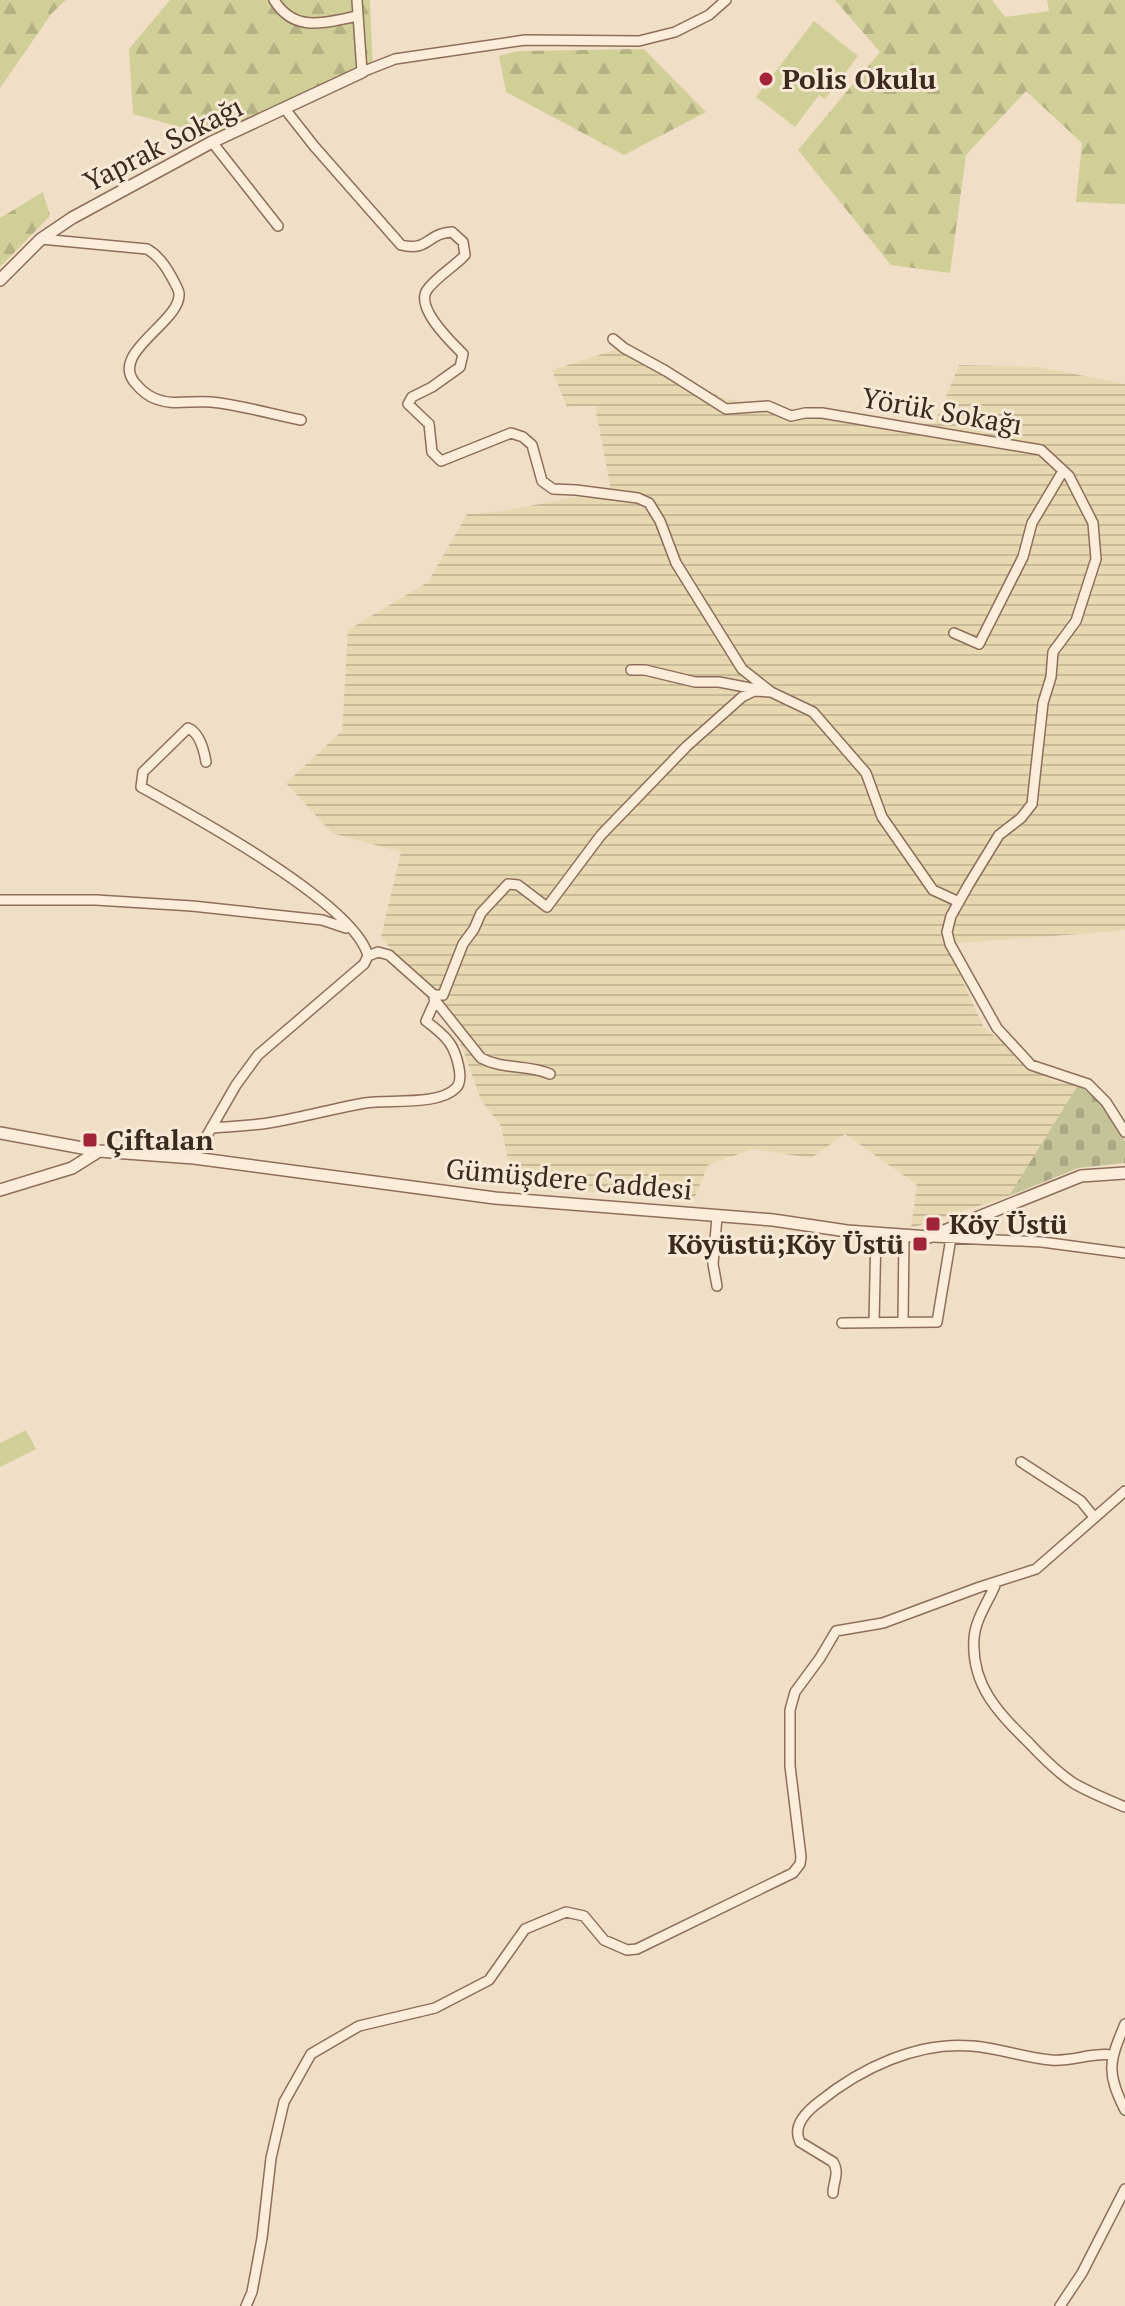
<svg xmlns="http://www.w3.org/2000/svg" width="1125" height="2306" font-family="'PT Serif',serif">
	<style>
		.farmland { fill: url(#farmland-rules) }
		.forest { fill: url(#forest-firs) }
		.cemetery { fill: url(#cemetery-stones) }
		.garden { fill: #d1cf98 }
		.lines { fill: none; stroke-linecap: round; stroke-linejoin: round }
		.minor-casing { stroke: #8e6e5a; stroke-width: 12 }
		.tertiary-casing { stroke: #8e6e5a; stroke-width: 14 }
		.minor { stroke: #fbedda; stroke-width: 9 }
		.tertiary { stroke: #fbedda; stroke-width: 11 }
		.poi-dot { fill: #a22537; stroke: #f8e9d6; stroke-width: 3 }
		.labels { text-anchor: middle; stroke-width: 6; stroke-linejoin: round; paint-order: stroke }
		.poi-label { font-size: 28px; font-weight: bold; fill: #3d291e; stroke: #f8e9d6; text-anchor: start }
		.street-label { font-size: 28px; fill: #3d291e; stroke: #f8e9d6 }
	</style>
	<defs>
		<pattern id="farmland-rules" width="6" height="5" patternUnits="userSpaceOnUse" patternTransform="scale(2)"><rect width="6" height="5" fill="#e8d8b2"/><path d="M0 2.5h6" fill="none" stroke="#c8b999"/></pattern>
		<pattern id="forest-firs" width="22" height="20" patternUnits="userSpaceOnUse" patternTransform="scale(2)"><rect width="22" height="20" fill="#d1cf98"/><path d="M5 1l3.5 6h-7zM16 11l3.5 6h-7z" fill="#b4b283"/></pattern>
		<pattern id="cemetery-stones" width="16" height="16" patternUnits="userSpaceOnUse" patternTransform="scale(2)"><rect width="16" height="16" fill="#c5c498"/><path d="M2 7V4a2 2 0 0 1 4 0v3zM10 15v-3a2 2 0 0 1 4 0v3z" fill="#aaa883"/></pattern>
	</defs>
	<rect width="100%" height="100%" fill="#f1dec6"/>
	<path class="farmland" d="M621 348 723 398 782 409 897 424 935 423 959 365 1039 367 1125 384V929L1119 931 946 944 984 1028 1053 1081 1078 1085 1009 1196 911 1228 917 1185 845 1134 811 1158 753 1149 708 1165 695 1197 547 1190 513 1185 501 1126 481 1100 454 1025 381 937 401 852 332 833 286 783 342 731 348 630 428 582 467 514 504 511 611 490 595 406 567 407 552 370Z"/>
	<path class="forest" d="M0 0H66L52 13 0 88Z
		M170 0H370L373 71 209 135 133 114 129 49Z
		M835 0H992L1005 17 1049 11 1047 0H1125V204L1076 202 1082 143 1026 91 966 155 950 273 891 265 798 150 880 52Z
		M644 49 706 112 624 155 506 92 499 56 517 51Z
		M43 192 50 216 0 267V218Z"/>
	<path class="cemetery" d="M1078 1085C1095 1097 1122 1122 1125 1143 1125 1150 1125 1157 1125 1163L1078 1168 1009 1196Z"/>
	<path class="garden" d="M814 21 858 56 825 99 819 95 795 127 756 97Z
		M26 1430 36 1449 0 1467V1443Z"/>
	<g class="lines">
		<g class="minor-casing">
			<path id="minor" d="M274 0C295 34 325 22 358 16
				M357 0 362 72 395 59 525 40 639 41 675 32 709 15 726 0
				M285 109 314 146 401 245C429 252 427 233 452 232L463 242 465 255C454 267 436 277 427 290 415 308 451 342 463 354L460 367 432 387 412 397 408 404 429 424 432 452 441 461 511 433 523 437 532 445 542 481 553 489 576 490 638 498 649 503 660 521 676 563 742 669 771 692 813 712 866 773 882 817 933 890 959 902
				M212 142 278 226
				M41 239 147 249C158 255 165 265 171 276 173 280 178 288 179 293 182 322 107 353 136 384 141 390 148 396 156 399 174 406 192 400 211 402 241 405 271 414 301 420
				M613 339 624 348 666 371 726 409 768 406 791 416 805 413H822L1041 450 1069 476 1093 523 1096 559 1076 621 1053 652 1051 677 1043 703 1032 804 1021 818 999 835 969 884 951 916 947 932 950 944 997 1028 1031 1065 1088 1084 1106 1102 1125 1132
				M954 633 979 644 1023 557 1032 523 1063 471
				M0 900H96L192 906 322 920 346 928
				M368 956 378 952 389 955 434 995H443L463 944 474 929 481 913 508 884 518 885 547 907 601 835 687 746 742 697 754 691 771 692 719 682H695L645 670H631
				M434 999 481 1058C503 1070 527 1064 550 1074
				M212 1128C233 1126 254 1126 274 1122 305 1117 335 1108 365 1103 388 1099 439 1106 456 1088 465 1079 456 1052 449 1042 443 1034 434 1027 426 1021L435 1001
				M194 1158 236 1085 258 1055 364 964 368 956C356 904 190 814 141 787L143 772 188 728C200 733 204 750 206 762
				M933 1237 1042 1242 1125 1253
				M717 1286 713 1264 717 1217
				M874 1322 876 1233
				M903 1322 904 1237
				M842 1323 937 1322 951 1238
				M1021 1462 1081 1501 1094 1517
				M996 1583C989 1601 975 1619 974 1639 971 1686 999 1713 1029 1743 1043 1758 1058 1773 1075 1784 1091 1793 1108 1800 1125 1807
				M1125 2024C1109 2062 1106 2072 1125 2110
				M833 2193C833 2182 840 2173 833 2162L800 2142C792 2126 807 2111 819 2102 861 2068 918 2041 972 2046 999 2048 1025 2058 1051 2060 1072 2062 1092 2052 1112 2055
				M246 2306 252 2292 262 2238 271 2158 284 2102 311 2054 359 2026 435 2008 489 1980 525 1929 566 1912 584 1916 604 1940 627 1950 637 1949 793 1873 800 1864 801 1857 790 1766V1710L795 1692 820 1658 836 1631 883 1623 980 1587 1036 1569 1125 1491
				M1060 2306 1082 2273 1125 2189"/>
		</g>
		<g class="tertiary-casing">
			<path id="tertiary" d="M0 280 41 239 72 218 212 142 362 72
				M0 1133 99 1151 194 1158 495 1198 773 1220 847 1231 929 1237 1081 1176 1125 1173
				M0 1190 72 1168 99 1151"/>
		</g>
		<use href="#minor" class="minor"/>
		<use href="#tertiary" class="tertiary"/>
	</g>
	<g class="poi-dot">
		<circle cx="766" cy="79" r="8"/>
		<rect x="82" y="1132" width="16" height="16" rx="4"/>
		<rect x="925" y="1216" width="16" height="16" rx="4"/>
		<rect x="912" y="1236" width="16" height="16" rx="4"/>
	</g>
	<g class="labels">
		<g class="poi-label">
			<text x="782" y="89">Polis Okulu</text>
			<text x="106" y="1150">Çiftalan</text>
			<text x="949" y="1234">Köy Üstü</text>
			<text x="904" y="1254" text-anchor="end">Köyüstü;Köy Üstü</text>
		</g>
		<g class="street-label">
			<text transform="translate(163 144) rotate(-27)" y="10">Yaprak Sokağı</text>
			<text transform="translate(942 411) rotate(10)" y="10">Yörük Sokağı</text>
			<text transform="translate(569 1179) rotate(5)" y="10">Gümüşdere Caddesi</text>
		</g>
	</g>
</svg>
